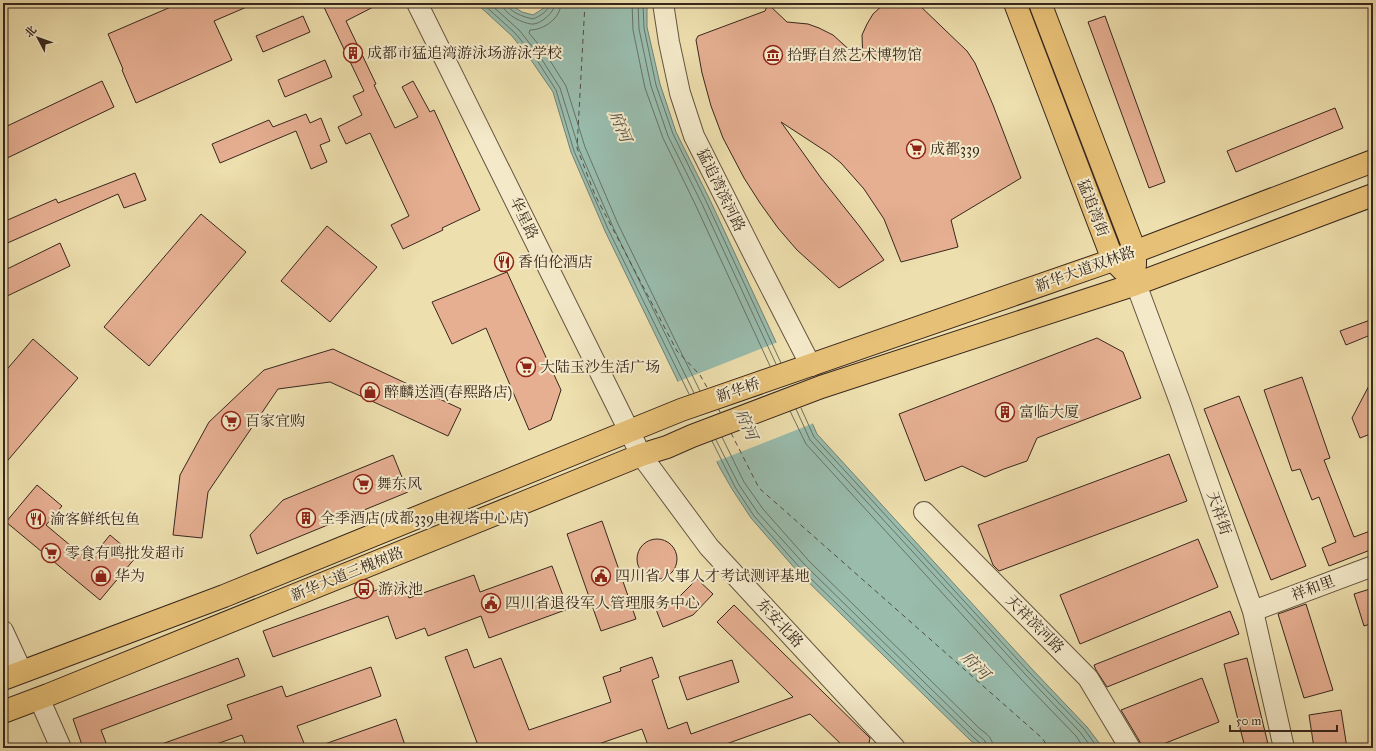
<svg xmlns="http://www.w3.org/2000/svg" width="1376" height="751" font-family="'IM FELL Great Primer','Noto Serif SC',serif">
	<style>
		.water { fill: #99bcad; stroke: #728073 }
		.pier { fill: #eedfae }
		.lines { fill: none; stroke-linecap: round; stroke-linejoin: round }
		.shore { stroke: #687265; stroke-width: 1 }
		.ferry { stroke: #504c41; stroke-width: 1; stroke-dasharray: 5 4; stroke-linecap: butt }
		.building { fill: #e6af92; stroke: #37271d }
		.minor-casing { stroke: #655541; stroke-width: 22 }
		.major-casing { stroke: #37271d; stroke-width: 24 }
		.minor { stroke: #f4eaca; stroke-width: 20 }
		.major { stroke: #e7c077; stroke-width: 22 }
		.labels { text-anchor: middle; stroke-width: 4; stroke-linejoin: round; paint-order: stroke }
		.poi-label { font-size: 15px; fill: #37271d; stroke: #f4eaca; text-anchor: start }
		.street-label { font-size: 15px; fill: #37271d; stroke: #f4eaca }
		.water-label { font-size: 16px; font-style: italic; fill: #504c41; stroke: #f4eaca }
	</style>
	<rect width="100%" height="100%" fill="#eedfae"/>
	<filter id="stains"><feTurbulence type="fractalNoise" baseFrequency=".005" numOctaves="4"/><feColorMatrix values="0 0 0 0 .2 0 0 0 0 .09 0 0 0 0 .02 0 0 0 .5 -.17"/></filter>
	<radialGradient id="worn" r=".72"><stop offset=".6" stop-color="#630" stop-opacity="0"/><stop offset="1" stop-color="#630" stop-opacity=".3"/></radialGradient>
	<path class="water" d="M476 3H508L522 12 533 15 544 8 547 3H647V27L660 84 676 132 710 200 775 340 817 434 1031 668 1087 727 1103 748H980L970 740 798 572 751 518 732 489 720 468 605 231 571 152 553 92 531 60 512 36Z"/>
	<path class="pier" d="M778 342 814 423 715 462 677 382Z"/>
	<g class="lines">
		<path class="shore" d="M482 3 515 33 535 57 556 90 574 151 608 229 689 394
			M489 3 519 30 539 55 560 88 579 149 613 227 694 393
			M502 3C502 13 524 25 534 24 542 23 555 12 555 3
			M507 3C508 12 524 17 533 19 540 16 549 11 550 3
			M561 3C561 18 544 30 530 30L529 33 544 51 566 86 585 147 618 224 700 391
			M632 3 633 30 645 88 663 138 696 206 770 366
			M638 3 639 29 651 86 668 136 702 204 776 364
			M643 3 644 28 656 85 673 134 706 201 781 363
			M801 408 814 437 1028 671 1084 729 1098 748
			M796 409 810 440 1025 674 1080 732 1092 748
			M790 411 806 444 1020 678 1076 736 1084 748
			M722 437 744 482 763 509 809 561 980 729C987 734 993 738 993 748
			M716 440 739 485 758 513 805 565 976 733 985 741 987 748
			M712 441 735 487 754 516 801 569 973 737 981 744 982 748"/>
		<path class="ferry" d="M585 3 577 148 595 195 677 351 700 375 708 389
			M718 408 721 414
			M731 433 759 488 1042 738 1049 748"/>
	</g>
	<path class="building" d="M180 3H256L214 21 232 60 136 103 122 70 123 69 108 34Z
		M322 3H381L346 21 376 84 374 85 395 128 418 117 402 87 413 81 430 112 434 110 480 210 442 228 443 230 403 249 391 225 409 216 370 133 346 144 338 127 362 115 353 96 364 91Z
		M885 3H917L967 51 975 63 993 105 1021 178 951 220 958 247 901 262 884 219 864 189 841 163 830 154 781 122 821 178 860 227 884 260 839 288 797 250 778 228 760 203 744 178 723 138 711 106 702 73 696 40 698 36 765 11 768 4 787 22 808 24 819 28 833 35 863 62 862 35 867 24 873 14Z
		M303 16 310 32 263 52 256 36Z
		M1105 16 1165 182 1149 188 1088 22Z
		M325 60 332 77 285 97 278 80Z
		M102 81 114 107 3 160V128Z
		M1335 108 1343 128 1236 172 1227 151Z
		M306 114 310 123 321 118 330 141 320 145 327 162 311 169 296 131 220 163 212 144 269 120 273 127Z
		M135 173 146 200 124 208 118 194 3 245V222L56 199 58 203Z
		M201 214 246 252 149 366 104 327Z
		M327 226 377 267 330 322 281 281Z
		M60 243 70 266 3 298V271Z
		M507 272 561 390 551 420 529 430 486 328 452 344 432 302Z
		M1373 319V334L1346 345 1340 331Z
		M1097 338 1123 352 1141 398 1037 438 1027 461 1004 469 985 477 962 466 925 481 899 414Z
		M33 339 78 378 3 466V374Z
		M333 349 461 409 448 436 330 382 278 389 208 492 202 538 173 535 180 475 209 422 264 370Z
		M1302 377 1330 458 1324 460 1354 537 1373 530V549L1329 566 1322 548 1336 542 1319 497 1312 500 1300 469 1292 471 1264 390Z
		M1373 378V433L1360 438 1352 418Z
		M1239 396 1306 566 1271 580 1204 409Z
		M1169 454 1187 501 999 571 993 565 978 525Z
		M393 455 408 492 257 554 250 535 283 500Z
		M37 485 62 506 46 525 89 561 110 535 136 557 100 600 6 522Z
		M602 521 636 619 601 631 567 534Z
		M1198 539 1218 587 1080 644 1060 595Z
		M637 559a20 20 0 1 1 40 0a20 20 0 1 1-40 0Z
		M552 566 568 609 489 638 481 616 428 636 425 628 396 639 388 616 273 657 263 631 402 581 409 598 474 575 480 592Z
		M697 579 713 594 693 615 663 627 655 607 680 596Z
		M1373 588V623L1364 626 1354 594Z
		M1306 604 1333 690 1304 698 1278 614Z
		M734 605 870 738 868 748H845L810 714 715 748H649L642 729 587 748H479L445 657 467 649 474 668 501 658 529 730 611 702 603 677 621 671 620 668 652 657 659 677 652 680 668 729 687 722 691 734 793 697 717 622Z
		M1230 611 1239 634 1107 687 1096 670 1094 665Z
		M238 658 245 676 101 730 108 748H83L73 719Z
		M1247 658 1269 748H1245L1224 664Z
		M732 660 739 682 687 700 679 677Z
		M371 667 381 696 297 726 306 748H247L242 735 205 748H156V746L232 719 227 705 282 686 286 697Z
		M1202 678 1219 722 1153 748H1141L1140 742 1121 710Z
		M1341 710 1347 748H1314L1309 715Z
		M396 719 406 748H320L319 746Z"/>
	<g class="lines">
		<g class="minor-casing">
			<path id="minor" d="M417 3 641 455 709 547 895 748
				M663 3 669 42 680 93 694 136 755 257 811 366
				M1136 284 1180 402 1253 611 1284 748
				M924 512 1088 678 1130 748
				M1253 611 1373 566
				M3 631 22 672
				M39 698 61 748"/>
		</g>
		<g class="major-casing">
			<path id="major" d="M1015 3 1113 260 1123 270
				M1040 3 1135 251V265
				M3 679 224 596 681 410 1113 260 1373 161
				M3 712 48 695 641 455 667 447 692 436 821 387 1136 284 1373 195"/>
		</g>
		<use href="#minor" class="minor"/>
		<use href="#major" class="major"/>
	</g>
	<defs>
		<g id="building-ring" transform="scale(1)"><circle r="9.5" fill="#f4eaca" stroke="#8f2418" stroke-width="1.5"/><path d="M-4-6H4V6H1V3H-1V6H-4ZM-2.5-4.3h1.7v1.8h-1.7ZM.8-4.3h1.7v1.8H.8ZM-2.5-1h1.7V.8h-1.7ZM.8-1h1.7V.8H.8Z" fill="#8f2418"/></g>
		<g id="museum-ring" transform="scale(1)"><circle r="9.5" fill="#f4eaca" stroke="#8f2418" stroke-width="1.5"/><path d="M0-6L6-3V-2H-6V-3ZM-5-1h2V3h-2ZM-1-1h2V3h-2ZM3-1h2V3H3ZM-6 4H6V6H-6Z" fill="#8f2418"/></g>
		<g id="supermarket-ring" transform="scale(1)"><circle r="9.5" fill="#f4eaca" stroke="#8f2418" stroke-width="1.5"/><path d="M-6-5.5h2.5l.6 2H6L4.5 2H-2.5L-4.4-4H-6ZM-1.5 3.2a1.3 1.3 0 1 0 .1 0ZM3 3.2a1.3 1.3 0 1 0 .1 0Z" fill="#8f2418"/></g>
		<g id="restaurant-ring" transform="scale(1)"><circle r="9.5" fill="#f4eaca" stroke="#8f2418" stroke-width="1.5"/><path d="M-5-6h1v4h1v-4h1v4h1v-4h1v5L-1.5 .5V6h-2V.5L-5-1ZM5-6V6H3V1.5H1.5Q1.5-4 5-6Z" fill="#8f2418"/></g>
		<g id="shop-ring" transform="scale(1)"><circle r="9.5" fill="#f4eaca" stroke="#8f2418" stroke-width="1.5"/><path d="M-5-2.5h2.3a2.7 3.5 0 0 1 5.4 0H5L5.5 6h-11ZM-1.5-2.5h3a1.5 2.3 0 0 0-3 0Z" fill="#8f2418"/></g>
		<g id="civic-ring" transform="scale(1)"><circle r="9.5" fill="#f4eaca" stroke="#8f2418" stroke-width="1.5"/><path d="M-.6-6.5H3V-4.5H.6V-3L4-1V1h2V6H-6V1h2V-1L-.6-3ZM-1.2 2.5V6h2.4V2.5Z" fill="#8f2418"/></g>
		<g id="bus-ring" transform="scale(1)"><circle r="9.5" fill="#f4eaca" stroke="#8f2418" stroke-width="1.5"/><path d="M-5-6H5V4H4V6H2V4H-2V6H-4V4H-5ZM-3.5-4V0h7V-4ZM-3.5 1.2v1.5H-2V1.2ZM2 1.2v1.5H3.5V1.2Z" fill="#8f2418"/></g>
	</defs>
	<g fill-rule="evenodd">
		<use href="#building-ring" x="353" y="53"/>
		<use href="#museum-ring" x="773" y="55"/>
		<use href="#supermarket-ring" x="916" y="149"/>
		<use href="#restaurant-ring" x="504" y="262"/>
		<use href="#supermarket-ring" x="526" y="367"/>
		<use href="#shop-ring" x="370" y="392"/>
		<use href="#building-ring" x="1005" y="412"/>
		<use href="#supermarket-ring" x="231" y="421"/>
		<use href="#supermarket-ring" x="363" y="484"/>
		<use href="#building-ring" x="306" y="518"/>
		<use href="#restaurant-ring" x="36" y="519"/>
		<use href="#supermarket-ring" x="51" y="553"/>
		<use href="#shop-ring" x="101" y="576"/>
		<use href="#civic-ring" x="601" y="576"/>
		<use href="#bus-ring" x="364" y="589"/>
		<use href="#civic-ring" x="491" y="603"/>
	</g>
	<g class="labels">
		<g class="poi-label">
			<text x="367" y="58">成都市猛追湾游泳场游泳学校</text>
			<text x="787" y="60">拾野自然艺术博物馆</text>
			<text x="930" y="154">成都339</text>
			<text x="518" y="267">香伯伦酒店</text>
			<text x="540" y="372">大陆玉沙生活广场</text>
			<text x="384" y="397">醉麟送酒(春熙路店)</text>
			<text x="1019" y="417">富临大厦</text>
			<text x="245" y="426">百家宜购</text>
			<text x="377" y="489">舞东风</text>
			<text x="320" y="523">全季酒店(成都339电视塔中心店)</text>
			<text x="50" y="524">渝客鲜纸包鱼</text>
			<text x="65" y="558">零食有鸣批发超市</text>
			<text x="115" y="581">华为</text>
			<text x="615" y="581">四川省人事人才考试测评基地</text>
			<text x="378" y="594">游泳池</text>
			<text x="505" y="608">四川省退役军人管理服务中心</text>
		</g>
		<g class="street-label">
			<text transform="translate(721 190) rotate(64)" y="5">猛追湾滨河路</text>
			<text transform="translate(1093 208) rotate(69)" y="5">猛追湾街</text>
			<text transform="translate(524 218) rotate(64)" y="5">华星路</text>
			<text transform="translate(1085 269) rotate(-20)" y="5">新华大道双林路</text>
			<text transform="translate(738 390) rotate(-19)" y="5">新华桥</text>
			<text transform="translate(1219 513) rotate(71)" y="5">天祥街</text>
			<text transform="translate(347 574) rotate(-22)" y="5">新华大道三槐树路</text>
			<text transform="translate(1313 588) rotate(-20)" y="5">祥和里</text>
			<text transform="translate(780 623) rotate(47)" y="5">东安北路</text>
			<text transform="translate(1035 624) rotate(45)" y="5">天祥滨河路</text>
		</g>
		<g class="water-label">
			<text transform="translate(621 126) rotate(68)" y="6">府河</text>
			<text transform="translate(747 424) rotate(67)" y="6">府河</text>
			<text transform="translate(976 665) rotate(45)" y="6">府河</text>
		</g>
	</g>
	<rect width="1376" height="751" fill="none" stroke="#eedfae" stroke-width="16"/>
	<rect x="4" y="4" width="1368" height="743" fill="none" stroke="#37271d" stroke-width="2"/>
	<rect x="8" y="8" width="1360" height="735" fill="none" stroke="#37271d"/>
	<g transform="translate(38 38) rotate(311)" stroke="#f4eaca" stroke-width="3" paint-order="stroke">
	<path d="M0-3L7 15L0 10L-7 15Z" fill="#37271d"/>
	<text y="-6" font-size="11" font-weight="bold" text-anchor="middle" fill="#37271d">北</text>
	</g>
	<path d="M1230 725v6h107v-6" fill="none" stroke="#37271d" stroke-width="2"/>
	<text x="1236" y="725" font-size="12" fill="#37271d" stroke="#f4eaca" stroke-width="3" paint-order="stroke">50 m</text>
	<rect width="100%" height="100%" filter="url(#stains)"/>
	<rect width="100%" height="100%" fill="url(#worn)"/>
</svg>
